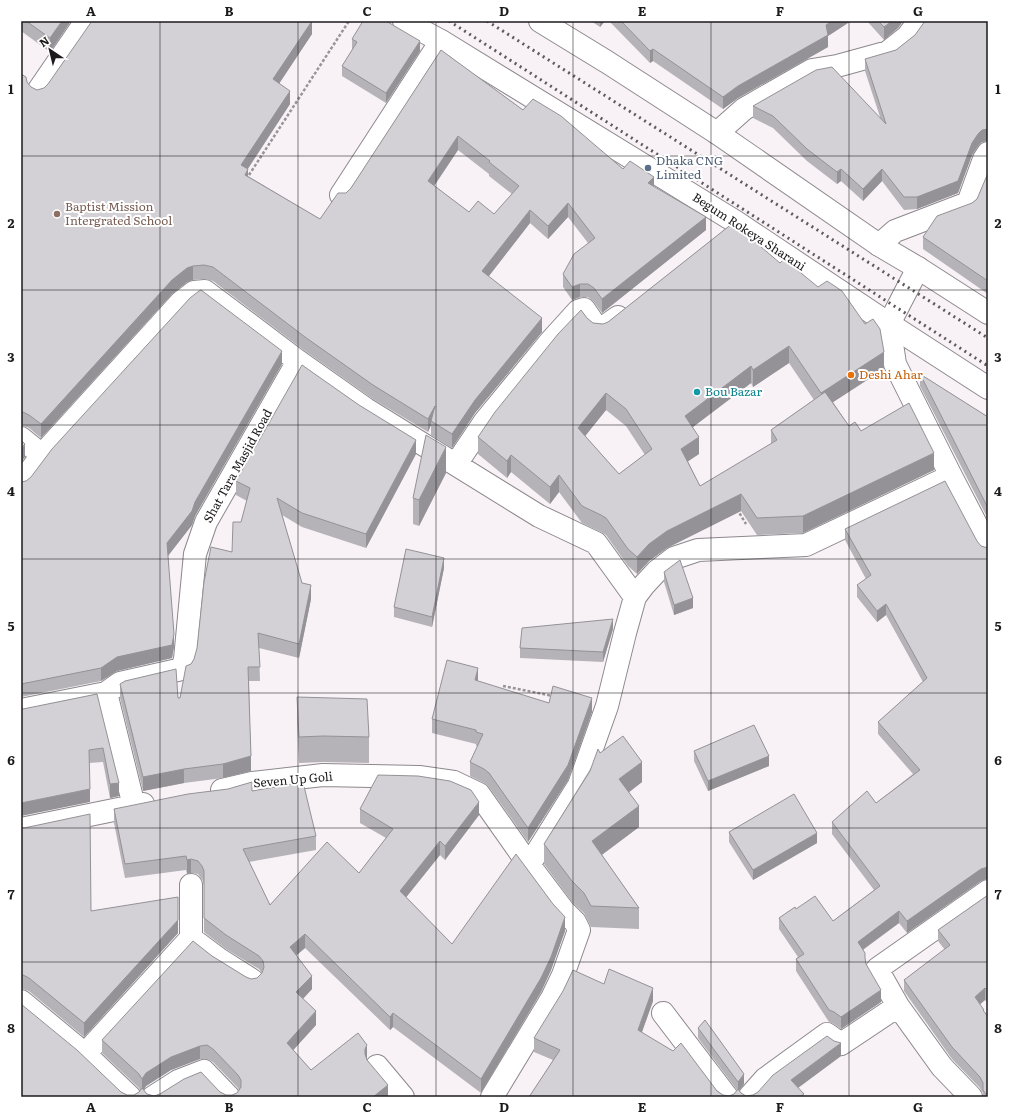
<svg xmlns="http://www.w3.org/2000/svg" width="1009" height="1118" font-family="Literata,serif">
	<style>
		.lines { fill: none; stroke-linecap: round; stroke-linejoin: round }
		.street-casing { stroke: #8d888d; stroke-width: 24 }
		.primary-casing { stroke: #8d888d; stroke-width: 24 }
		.path { stroke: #989497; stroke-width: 2.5; stroke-dasharray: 3 2; stroke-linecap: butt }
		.street { stroke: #fff; stroke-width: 22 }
		.primary { stroke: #fff; stroke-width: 22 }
		.rail { stroke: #5d5a5d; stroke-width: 3; stroke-dasharray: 2 4; stroke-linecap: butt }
		.wall { fill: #b5b3b8; fill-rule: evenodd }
		.shaded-wall { fill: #949296 }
		.building { fill: #d3d0d6; stroke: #949296; fill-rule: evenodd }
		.grid { fill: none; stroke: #1c1a1c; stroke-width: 1; stroke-opacity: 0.55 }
		.service-dot { fill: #5c6f8a; stroke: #fff; stroke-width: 1.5 }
		.education-dot { fill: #8d6e63; stroke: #fff; stroke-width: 1.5 }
		.food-dot { fill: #e8710a; stroke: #fff; stroke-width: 1.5 }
		.culture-dot { fill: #0f9aa8; stroke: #fff; stroke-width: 1.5 }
		.labels { text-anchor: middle; stroke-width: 4; stroke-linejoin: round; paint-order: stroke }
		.service-label { font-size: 12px; fill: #4e5e75; stroke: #fff; text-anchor: start }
		.education-label { font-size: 12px; fill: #785e54; stroke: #fff; text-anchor: start }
		.street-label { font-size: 12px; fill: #1c1a1c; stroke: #fff }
		.food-label { font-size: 12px; fill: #c56008; stroke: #fff; text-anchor: start }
		.culture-label { font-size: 12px; fill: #0d838f; stroke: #fff; text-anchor: start }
		.neatline { fill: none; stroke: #1c1a1c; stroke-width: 1.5 }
		.grid-label { font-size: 13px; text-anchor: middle; font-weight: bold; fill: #1c1a1c }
	</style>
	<rect width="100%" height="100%" fill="#f8f2f7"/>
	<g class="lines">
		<g class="street-casing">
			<path id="street" d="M38 91 86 21
				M717 133 744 109 812 70 837 66 888 52 907 37 919 21
				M341 195 441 41
				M879 245 895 231 968 203 984 159 988 153
				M918 268 889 324 895 364 951 476 988 547
				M21 438 42 455
				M456 464 485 421 549 343 578 311 584 309 597 328 601 329 618 317
				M21 483 42 455 181 302 194 292 205 291 298 361 366 409 539 516 596 543 635 597
				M106 693 134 806
				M21 710 106 693 120 683 182 669 185 659 195 554 206 522 298 361
				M222 790 252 783 323 775 419 777 454 782 479 794 529 865 563 910 575 922 579 930 563 975 552 998 492 1097
				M21 829 143 804
				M529 865 579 785 607 706 625 633 635 597 644 585 657 571 674 558 698 550 806 545 951 476
				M191 938 219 959 252 980
				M21 1001 85 1054 130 1097
				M898 1006 942 1067 971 1097
				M663 1013 727 1097
				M85 1054 191 938V885
				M377 1066 403 1097
				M153 1097 178 1081 204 1071 229 1097
				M749 1097 765 1079 827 1034 841 1044 898 1006 877 969 988 891"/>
		</g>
		<g class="primary-casing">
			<path id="primary" d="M404 21 441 41 736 222 889 324 988 388
				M540 21 607 62 717 133 879 245 918 268 988 313"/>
		</g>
		<path class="path" d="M249 175 349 21
			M737 509 746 524
			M503 686 553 696"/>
		<use href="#street" class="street"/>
		<use href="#primary" class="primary"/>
		<path class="rail" d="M449 21 988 366
			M487 21 988 338"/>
	</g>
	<path class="wall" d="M21 21H71L50 52 21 31Z
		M591 21H605L600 27Z
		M609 21H851L828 36V47L738 98 723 109 653 61 650 63Z
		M867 21H903L898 28 884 40Z
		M988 21V141L982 142 978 146 972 155 958 193 917 209 904 210 882 181 863 201 841 181 837 184 807 161 773 128 753 118V106L880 117 865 71V59L896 50 915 35Z
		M312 34 279 83 290 104 248 169V176L320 219 351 188 441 50 523 110 623 169 654 187 706 230 602 313 594 302 588 297H580L572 300 563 287V274L588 243 568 217 548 239 530 223 488 277 542 332 475 413 452 448 431 435V425L428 432 373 399 305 351 213 281 204 279 193 280 187 282 172 294 41 438 29 428 23 426H21V74L31 87 37 90ZM458 150 489 174V176L512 194 494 214 469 212 434 186Z
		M352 39 420 51 386 103 342 76V66L353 49H352Z
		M988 173V294L923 249V237L977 199Z
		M733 223 884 369 833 402 849 426 861 431 934 470 803 533 757 535 741 511 667 548 649 561 637 574 628 566 606 535 601 532 582 523 559 492 550 504 511 472 507 478 478 454V437L587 318 593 323 603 324 608 322ZM789 363 814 400 771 430V444L700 486 688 461 699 454 693 427 751 383 753 387ZM606 410 626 426 645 455 619 474 585 436Z
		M282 364 195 516 192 525 168 556 174 647 172 658 117 671 101 681 21 697V482L26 481Z
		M920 374 988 417V519L920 386Z
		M416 454 366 548 302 527 282 515 302 583 311 599 299 658 259 648 260 681H249L251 771 223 778 184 783 143 791 120 698V684L180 698 191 664 194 659 232 552 241 522 247 501 236 495V481Z
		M446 473 419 526 413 524V498Z
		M845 529 981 546 988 548V879L981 881 907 933 899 923 863 950 865 961 881 1002 841 1029 834 1024 829 1022 796 971V959L798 957 779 929V918L796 909 833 921 874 890 832 834V822L876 803 913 774 878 734V722L923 682 886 615 877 622 857 597V585L866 579 845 540Z
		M444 568 432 627 394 617V607Z
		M664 572 693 608 674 615 664 582Z
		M613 629 603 662 520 658V648Z
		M478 681 549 703 592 712 568 780 528 842 489 787 484 783 470 776V762L478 746H476V744L432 733V719Z
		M97 694 119 796 110 798 103 762 89 763 90 802 23 709Z
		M297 697 369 737V763L323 762 299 763 297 724Z
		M694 751 769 766 708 791 694 761Z
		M600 753 642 782 629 792 639 827 602 855 639 908V929L591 927 584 913 572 902 544 864V844Z
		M252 791 316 836V850L249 862 270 905 359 873 386 838 360 823V809L479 815 445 860 440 855 406 897 452 944 565 931 551 970 541 992 481 1093 393 1027 390 1030 305 948 296 955 312 989 303 999 316 1025 293 1050 311 1070 367 1059 388 1097H21L121 1092 127 1095H134L139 1092 140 1090 139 1088 102 1053V1040L212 956 246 977 251 979 257 978 262 973 259 969 226 949 204 932V885L202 879 198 874 191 873 187 874 186 870 125 878 114 823V809ZM200 1059H207L213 1062 238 1088 239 1090 237 1093 232 1095H226L220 1092 154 1096 147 1094 144 1090 146 1086 171 1070Z
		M21 827 91 911 178 933 84 1037 29 991 23 989H21Z
		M729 832 817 843 753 880 729 842Z
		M988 895V1003L985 1000 980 1004 984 1012 988 1097H983V1093L980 1088 952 1059 904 991V980L945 950 938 941V930Z
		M604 984 653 1001 642 1032 723 1095 729 1096 734 1094 737 1090 698 1038V1028L744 1084 739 1090 741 1093 746 1096 753 1095 841 1056 798 1088 804 1097H529L553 1060 534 1052V1038Z"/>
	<path class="shaded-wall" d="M62 21H71L50 52V38Z
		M312 21V34L273 93V79Z
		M600 21H605L600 27Z
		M832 21H851L828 36V47L738 98 723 109V97L738 86Z
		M892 21H903L898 28 884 40V27Z
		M420 41V51L386 103V93Z
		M653 49V61L650 63V51Z
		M290 91V104L241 179V165Z
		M988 129V141L982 142 978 146 972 155 958 193 917 209V197L972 143 978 134 982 130Z
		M458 136V150L428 195V181Z
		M248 169V183L245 175Z
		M841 169V181L837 184V172Z
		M882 169V181L863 201V189Z
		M654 177V191L648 183Z
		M568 203V217L548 239V226Z
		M530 210V223L482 285V271Z
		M706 217V230L602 313V299Z
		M193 266V280L187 282 172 294 41 438V424L172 280 187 268Z
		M580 284V297L572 300V287Z
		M542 318V332L475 413 452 448V434L475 400Z
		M789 346V363L753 387V370Z
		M282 351V364L195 516 192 525 167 557V543L195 502Z
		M884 352V369L821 410V393Z
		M751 366V383L685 433V416Z
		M606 393V410L578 445V428Z
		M435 406 431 421V425L428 432V419Z
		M699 437V454L681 466V449Z
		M416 440V454L366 548V534Z
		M25 444V457L21 462V449Z
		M446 447V473L419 526V500Z
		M934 453V470L803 533V516Z
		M511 455V472L507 478V461Z
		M559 475V492L550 504V487Z
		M741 494V511L667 548 649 561 637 574V557L649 544 667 531Z
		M444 558V568L432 627V617Z
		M311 585V599L299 658V644Z
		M693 598V608L674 615V605Z
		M886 604V615L877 622V611Z
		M613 619V629L603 662V652Z
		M174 634V647L172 658 117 671 101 681V668L117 657Z
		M478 668V682L475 680Z
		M592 698V712L568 780 528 842V828Z
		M251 756V771L223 778V764Z
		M769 756V766L708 791V781Z
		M642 762V782L619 800V779Z
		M184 769V783L143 791V777Z
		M119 783V796L110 798V784Z
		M90 789V802L21 816V803Z
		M479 802V815L445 860V846Z
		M639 806V827L592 862V841Z
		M817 833V843L753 880V870Z
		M440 841V855L400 905V891Z
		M191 859V873L187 874V860Z
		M987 867V879L981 881 907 933V921L981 869Z
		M899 911V923L858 953V942Z
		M565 917V931L551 970 541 992 481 1093V1079Z
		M178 920V933L84 1037V1023Z
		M305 934V948L290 961V947Z
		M312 976V989L296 1006V992Z
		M653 988V1001L638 1043V1030Z
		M985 988V1000L975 1009V997Z
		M881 990V1002L841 1029V1017Z
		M316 1011V1025L287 1057V1043Z
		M393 1013V1027L390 1030V1017Z
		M841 1043V1056L791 1093V1080Z
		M367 1045V1059L365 1062V1049Z
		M200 1046V1059L171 1070 146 1086 142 1093V1079L146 1073 171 1057Z
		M744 1074V1084L738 1092V1082Z
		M388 1085V1097H373Z"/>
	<path class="building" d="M26 21H62L50 38Z
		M92 21H312L273 79 290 91 241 165 248 169 245 175 320 219 338 193H346L351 188 441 50 523 110 533 99 561 116 623 169 630 161 654 177 648 183 706 217 602 299 594 288 588 284H580L572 287 563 274 574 254 595 238 568 203 548 226 530 210 482 271 542 318 475 400 452 434 431 421 435 406 428 419 373 385 305 337 213 267 204 265 193 266 187 268 172 280 41 424 29 415 23 412H21V74L26 77 27 82 31 87 37 90 44 88 48 84ZM458 136 490 161 489 162 519 186 494 214 478 201 469 212 428 181Z
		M363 21H386L420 41 386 93 342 66 357 42 352 39Z
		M621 21H832L826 25 828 35 738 86 723 97 653 49 650 51Z
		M878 21H892L884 27Z
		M925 21H988V129L982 130 978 134 972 143 958 181 917 197H904L882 169 863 189 841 169 837 172 807 149 773 116 753 106 816 70 832 67 886 124 865 59 896 50 915 35Z
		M988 173V281L923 237 937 216 972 203 977 199Z
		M733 223 780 263 784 259 818 287 827 281 842 291 865 324 873 319 880 329 884 352 821 393 789 346 753 370 751 366 685 416 699 437 681 449 700 486 777 440 771 430 825 392 849 426 855 422 861 431 909 403 934 453 803 516 757 518 741 494 667 531 649 544 637 557 628 549 606 518 601 515 582 506 559 475 550 487 511 455 507 461 478 437 495 412 558 334 581 310 587 318 593 323 603 324 608 322ZM606 393 626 409 652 449 619 474 578 428Z
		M201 290 282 351 195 502 192 511 167 543 174 634 172 645 117 657 101 668 21 684V482L26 481 31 477 52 449 190 298 199 291Z
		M302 365 359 405 416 440 366 534 302 513 277 498 302 583 311 585 299 644 258 633 260 667H248L251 756 223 764 184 769 143 777 120 684 125 681 176 669 178 698H180L186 666 191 664 194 659 197 648 204 582 211 547 232 552 233 522H241L250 488 236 481Z
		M920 374 988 417V508Z
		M426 435 446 447 419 500 413 498Z
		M21 440 25 444 21 449Z
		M945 481 977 541 981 546 988 548V867L981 869 907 921 899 911 858 942 865 953V958L866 964 881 990 841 1017 834 1012 829 1010 796 959 804 954 779 918 795 907 796 909 815 896 833 921 880 886 832 822 867 791 876 803 920 770 878 722 927 678 886 604 877 611 857 585 871 575 845 529Z
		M406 549 444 558 432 617 394 607Z
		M680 560 693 598 674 605 664 572Z
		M613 619 603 652 520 648 522 628Z
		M447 660 478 668 475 680 549 703 553 686 592 698 568 765 528 828 489 773 484 769 470 762 483 734 476 732V730L432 719Z
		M97 694 119 783 110 784 103 748 89 750 90 789 21 803V708L23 709Z
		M297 697 367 699 369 737 323 736 299 737Z
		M754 725 769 756 708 781 694 751Z
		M623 736 642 762 619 779 639 806 592 841 639 908 591 906 584 893 572 881 544 844 590 771 598 749 600 753Z
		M378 775 418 776 450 781 471 790 479 802 445 846 440 841 400 891 452 944 516 854 553 904 565 917 551 957 541 978 481 1079 393 1013 390 1017 305 934 290 947 312 976 296 992 316 1011 287 1043 311 1070 358 1033 367 1045 365 1049V1054L367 1060 388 1085 373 1097H21V1004L77 1050 121 1092 127 1095H134L139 1092 142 1088 147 1094 154 1096 160 1094 184 1079 201 1072 220 1092 226 1095H232L237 1093 241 1087V1080L238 1075 213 1049 207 1045 200 1046 171 1057 146 1073 142 1079 139 1074 102 1040 193 941 212 956 246 977 251 979 257 978 262 973 264 967 263 961 259 956 226 935 204 918V871L202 866 198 861 191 859 187 860 186 856 125 864 114 809 188 794 228 789 252 782V791L303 782 316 836 243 849 270 905 327 842 359 873 393 829 360 809Z
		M794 794 817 833 753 870 729 832Z
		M90 814 91 911 178 897V920L84 1023 29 978 23 975H21V827L24 828Z
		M988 895V991L985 988 975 997 984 1010H983L988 1017V1097L983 1090V1083L980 1077 952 1047 904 980 950 945 938 930Z
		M609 969 653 988 638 1030 673 1051 681 1043 717 1091 723 1095 729 1096 734 1094 738 1089 741 1093 746 1096 753 1095 758 1092 773 1075 827 1036 834 1041 841 1043 791 1080 804 1094 800 1097H529L560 1050 534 1038 563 991 573 970 604 984Z
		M705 1020 744 1074 738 1082 698 1028Z"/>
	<path class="grid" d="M160 21V1097M298 21V1097M436 21V1097M573 21V1097M711 21V1097M849 21V1097M21 156H988M21 290H988M21 425H988M21 559H988M21 693H988M21 828H988M21 962H988"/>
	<circle class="service-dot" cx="648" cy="168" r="4"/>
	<circle class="education-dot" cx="57" cy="214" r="4"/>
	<circle class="food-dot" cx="851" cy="375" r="4"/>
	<circle class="culture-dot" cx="697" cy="392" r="4"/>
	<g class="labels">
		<g class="service-label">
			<text x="656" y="165">Dhaka CNG<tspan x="656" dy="14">Limited</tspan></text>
		</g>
		<g class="education-label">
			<text x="65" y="211">Baptist Mission<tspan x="65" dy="14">Intergrated School</tspan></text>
		</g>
		<g class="street-label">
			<text transform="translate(749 232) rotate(33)" y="4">Begum Rokeya Sharani</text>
			<text transform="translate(238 466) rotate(-61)" y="4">Shat Tara Masjid Road</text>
			<text transform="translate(293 780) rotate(-5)" y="4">Seven Up Goli</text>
		</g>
		<g class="food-label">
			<text x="859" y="379">Deshi Ahar</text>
		</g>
		<g class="culture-label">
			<text x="705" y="396">Bou Bazar</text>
		</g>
	</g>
	<rect width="1009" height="1118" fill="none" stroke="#ffffff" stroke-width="44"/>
	<g transform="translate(50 50) rotate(325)" stroke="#ffffff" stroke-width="3" paint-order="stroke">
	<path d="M0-3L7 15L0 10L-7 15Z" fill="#1c1a1c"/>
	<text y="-6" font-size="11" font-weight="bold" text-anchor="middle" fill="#1c1a1c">N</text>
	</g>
	<rect x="22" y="22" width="965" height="1074" class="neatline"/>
	<g class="grid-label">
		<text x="91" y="16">A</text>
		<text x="229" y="16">B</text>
		<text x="367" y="16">C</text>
		<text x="504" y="16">D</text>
		<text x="642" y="16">E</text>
		<text x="780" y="16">F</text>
		<text x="918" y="16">G</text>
		<text x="11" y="94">1</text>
		<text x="998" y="94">1</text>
		<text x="11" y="228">2</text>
		<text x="998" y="228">2</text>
		<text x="11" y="362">3</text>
		<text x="998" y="362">3</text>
		<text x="11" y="496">4</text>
		<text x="998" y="496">4</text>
		<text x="11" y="631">5</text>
		<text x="998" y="631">5</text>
		<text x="11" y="765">6</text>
		<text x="998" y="765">6</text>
		<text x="11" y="899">7</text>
		<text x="998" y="899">7</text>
		<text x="11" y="1033">8</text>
		<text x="998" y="1033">8</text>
		<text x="91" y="1112">A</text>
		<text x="229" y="1112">B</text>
		<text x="367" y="1112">C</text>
		<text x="504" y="1112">D</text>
		<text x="642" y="1112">E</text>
		<text x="780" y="1112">F</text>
		<text x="918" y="1112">G</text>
	</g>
</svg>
